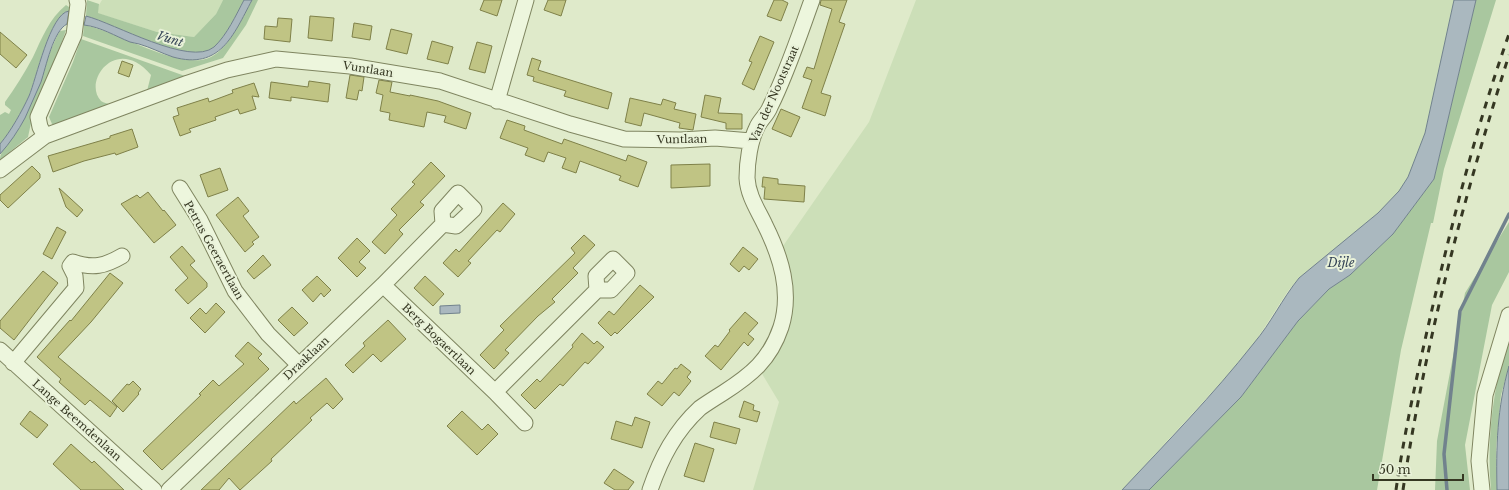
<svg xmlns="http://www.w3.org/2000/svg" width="1509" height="490" font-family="'Libre Baskerville',serif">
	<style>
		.farmland { fill: #ccdfb8 }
		.green { fill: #a9c79f }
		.water { fill: #aab8bf; stroke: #71828d }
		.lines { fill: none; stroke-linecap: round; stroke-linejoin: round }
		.stream { stroke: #71828d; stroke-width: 3.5 }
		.building { fill: #c0c484; stroke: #7f8149 }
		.minor-casing { stroke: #7f8560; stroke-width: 17 }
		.minor { stroke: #edf6dd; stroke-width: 15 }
		.rail { stroke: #353722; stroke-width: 3; stroke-dasharray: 7 7; stroke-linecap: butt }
		.labels { text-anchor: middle; stroke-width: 4; stroke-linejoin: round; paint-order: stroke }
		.street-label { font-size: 11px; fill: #353722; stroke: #e9f2d9 }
		.water-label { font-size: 12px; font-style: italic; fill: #334255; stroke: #e9f2d9 }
	</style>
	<rect width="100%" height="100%" fill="#dfeaca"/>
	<path class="farmland" d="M102 0H223L216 14 194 37 157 32 97 13 99 5Z
		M916 0H1454L1425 133 1408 177 1399 191 1378 213 1299 278 1288 291 1255 342 1226 377 1122 490H753L779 402 761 372 775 356 785 261 783 246 869 122Z"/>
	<path class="green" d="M87 0 99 4 98 13 157 32 194 37 216 14 223 0H244C236 15 227 35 214 47 190 67 114 23 86 16Z
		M252 0H258L246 25 223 58 182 71 83 36 84 25 88 26C118 32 182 72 211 57 229 48 243 17 252 0Z
		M1476 0H1496L1444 169 1433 223H1431L1401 350 1377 490H1149L1241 397 1298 321 1329 289 1350 275 1393 234 1434 179Z
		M66 5 69 7V11C50 13 36 80 29 96 22 111 11 131 0 144V115L5 112 9 114 11 110 5 105V102C15 88 25 72 33 57 42 38 49 19 66 5Z
		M66 30 54 65 34 109 28 137 0 160C0 148 14 138 20 127 36 98 43 66 57 36L60 31Z
		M81 39 185 76V77L147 91 151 75C117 34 82 81 101 101 104 103 107 103 109 104L56 124H52L49 117 73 62Z
		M1509 222V272L1492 305 1465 445 1470 490H1435L1437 441 1465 293Z
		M1509 333V366L1501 395 1496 447 1497 490H1491C1486 437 1494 384 1509 333Z"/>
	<path class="water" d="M244 0H252C233 36 220 70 173 57 161 53 150 47 139 44 136 43 133 43 130 42 115 36 101 27 84 25L86 16C114 23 190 67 214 47 227 35 236 15 244 0Z
		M1454 0H1476L1434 179 1393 234 1350 275 1329 289 1298 321 1241 397 1149 490H1122C1167 442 1213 395 1254 343 1271 323 1282 299 1299 278L1378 213 1399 191 1408 177 1425 133Z
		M69 11 67 24C53 31 46 67 41 82 36 94 30 106 25 118 18 131 10 143 0 154V144C11 131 22 111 29 96 36 80 50 13 69 11Z
		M460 305V313L440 314V306Z
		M1509 366V490H1497C1496 447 1497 408 1509 366Z"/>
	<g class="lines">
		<path class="stream" d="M1447 490 1444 454 1460 311 1509 214"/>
	</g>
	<path class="building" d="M484 0H502L497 16 480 10Z
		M548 0H566L561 16 544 10Z
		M774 0H782L788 3 781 21 767 16Z
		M821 0H847L839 22 845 24 821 93 831 96 825 116 802 108 812 80 803 77 807 67 814 69 832 9 820 5Z
		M310 16 334 18 332 41 308 38Z
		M278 18 292 19 290 42 264 39 265 26 277 27Z
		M354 23 372 26 370 40 352 37Z
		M391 29 412 34 407 54 386 49Z
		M0 32 27 55 16 68 0 54Z
		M760 36 774 42 754 90 742 84 752 62 749 61Z
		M432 41 453 47 448 64 427 59Z
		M477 42 492 46 485 73 469 69Z
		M532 58 541 61 538 70 612 93 608 109 564 96 566 91 533 81 534 77 527 75Z
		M122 61 133 65 129 77 118 73Z
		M350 75 364 77 362 91 359 90 357 100 346 98Z
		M379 80 392 82 390 92 410 96V95L438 101 471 113 466 129 444 122 446 116 427 112 424 127 389 120 390 113 380 111 383 95 376 93Z
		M309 81 330 84 328 102 291 97V101L269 98 271 82 308 87Z
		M254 83 259 97 252 96 256 109 240 114 238 109 215 117 216 120 189 129 191 132 180 136 173 117 179 115 177 108 208 98 209 102 233 93 232 90Z
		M705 95 721 98 718 113 742 114V129H726V123L701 117Z
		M630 98 661 105 663 99 676 103 674 109 696 114 693 130 679 128 680 123 644 113 641 126 625 122Z
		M781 109 800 117 791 137 772 129Z
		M507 120 525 126 524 130 562 144 564 139 626 161 628 155 647 162 638 187 619 180 621 176 580 161 576 173 562 168 566 158 548 152 544 162 525 155 528 148 500 138Z
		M132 129 138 147 116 155 115 153 84 161 53 172 48 156 110 138V136Z
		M431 162 445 176 420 202 424 205 399 230 403 234 385 254 372 242 397 215 391 209 415 184 412 182Z
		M710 164V186L671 188V165Z
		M32 166 40 174V178L8 208 0 200V195Z
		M220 168 228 190 208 197 200 175Z
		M763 177 778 179V184L805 186 804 202 764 199 765 187H762Z
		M59 188 83 210 77 217 66 207Z
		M148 192 163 211 164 210 176 225 154 243 121 204 137 195 140 198Z
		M238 197 249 211 243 216 259 237 252 242 254 244 245 252 216 215Z
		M503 203 515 214 500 232 497 230 468 261 471 263 458 277 443 263 456 249 459 252Z
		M57 227 66 232 52 259 43 254Z
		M584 235 595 245 573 268 578 273 552 299 555 302 538 316 505 350 509 353 494 369 480 355 504 330 500 326 575 253 571 248Z
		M357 238 370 251 359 262 366 268 357 277 338 258Z
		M182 246 195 261 190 265 207 283V287L188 304 175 290 188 278 170 257Z
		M743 247 758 259 749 270 744 266 739 272 730 264Z
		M263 255 271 265 254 279 247 271Z
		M43 271 58 283 14 340 0 328V321Z
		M110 273 123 283 91 322 58 357 117 407 110 417 90 400 85 405 59 382 61 379 37 357 70 320 71 321Z
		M317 276 331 290 324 297 321 293 313 302 302 290Z
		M425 276 444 294 433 306 414 288Z
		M640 285 654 297 617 334 615 332 611 336 598 323 609 311 614 315Z
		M216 303 225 312 205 333 190 318 200 308 206 314Z
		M292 307 308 323 294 336 278 320Z
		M745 312 758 323 748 334 754 339 748 346 744 342 721 370 705 356 715 345 718 347 730 331 729 330Z
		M388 320 406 339 381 362 373 354 353 373 345 365 365 346 363 343Z
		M582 333 594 344 597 341 604 347 588 364 585 362 563 386 560 384 535 409 521 395 537 379 540 382 573 347 572 345Z
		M248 342 262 354 258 358 269 369 162 470 143 451 201 395 199 394 213 380 219 386 244 364 235 356Z
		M681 364 691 372 687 377 691 381 679 396 674 392 662 406 647 394 658 381 662 384 675 368 677 369Z
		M326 378 343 399 333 409 327 403 310 418 312 420 271 459 272 461 240 490 229 478 219 490H201L294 401 296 404Z
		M133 381 141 389 138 393 139 394 123 412 112 401 127 384 129 385Z
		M744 401 754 405 753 410 760 412 757 422 739 417Z
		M30 411 48 425 37 438 20 424Z
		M462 411 482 430 488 424 498 434 477 455 447 426Z
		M635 417 650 422 642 448 611 439 616 421 632 426Z
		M714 422 740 429 736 444 710 437Z
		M695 443 714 449 704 482 684 476Z
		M71 444 92 463 94 461 124 490H81L53 464Z
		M614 469 634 482 628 490H615L604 483Z"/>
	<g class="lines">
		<g class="minor-casing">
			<path id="minor" d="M497 101 526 0
				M45 136 40 127 38 117 74 35 78 4 77 0
				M0 170 45 136 188 83 227 70 276 59 350 66 440 81 570 124 624 139 681 140 715 138 751 141
				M180 188 200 220 235 291 268 334 299 365
				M383 285 495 392 597 290H611L627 273 613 259 596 276 597 290
				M0 350 154 490
				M13 363 76 288 75 276 70 266 73 262C93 269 105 266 122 256
				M495 392 525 423
				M169 490 383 285 443 224 442 211 458 193 474 209 456 226 443 224
				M650 490C661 458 675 431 700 408 707 403 715 398 723 393 751 375 770 360 781 327 792 292 781 257 765 225 758 210 748 196 747 178 747 162 750 141 757 127 760 120 767 115 770 107 787 73 799 36 812 0
				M1482 490 1479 461 1485 395 1509 315"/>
		</g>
		<use href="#minor" class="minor"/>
		<path class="rail" d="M1396 490C1405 428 1419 366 1433 305 1454 214 1478 122 1509 34
			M1403 490C1425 342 1464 197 1509 55"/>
	</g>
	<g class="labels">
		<g class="street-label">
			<text transform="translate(368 69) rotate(9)" y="4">Vuntlaan</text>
			<text transform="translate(774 94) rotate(-66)" y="4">Van der Nootstraat</text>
			<text transform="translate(682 139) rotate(-1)" y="4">Vuntlaan</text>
			<text transform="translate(214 250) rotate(61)" y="4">Petrus Geeraertlaan</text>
			<text transform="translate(439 339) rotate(44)" y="4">Berg Bogaertlaan</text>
			<text transform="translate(306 358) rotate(-43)" y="4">Draaklaan</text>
			<text transform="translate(77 420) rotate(42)" y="4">Lange Beemdenlaan</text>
		</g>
		<g class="water-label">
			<text transform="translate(170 39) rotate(17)" y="4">Vunt</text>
			<text x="1341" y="267">Dijle</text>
		</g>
	</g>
	<path d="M1373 474v6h90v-6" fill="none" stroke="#353722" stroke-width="2"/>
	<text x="1379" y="474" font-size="12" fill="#353722" stroke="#e9f2d9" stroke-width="3" paint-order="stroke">50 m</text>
</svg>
